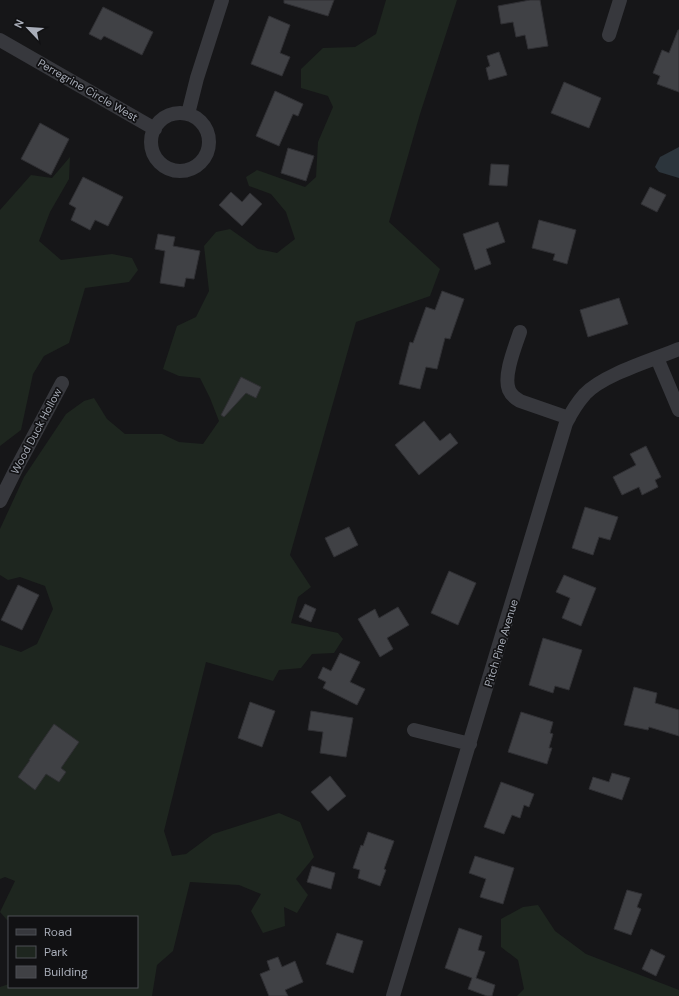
<svg xmlns="http://www.w3.org/2000/svg" width="679" height="996" font-family="'DM Sans',sans-serif">
	<style>
		.green { fill: #1e261f }
		.water { fill: #2c353c }
		.building { fill: #404145; stroke: #303034 }
		.lines { fill: none; stroke-linecap: round; stroke-linejoin: round }
		.minor { stroke: #37383d; stroke-width: 14 }
		.labels { text-anchor: middle; stroke-width: 3.5; stroke-linejoin: round; paint-order: stroke }
		.street-label { font-size: 11px; fill: #a8adb8; stroke: #111113 }
	</style>
	<rect width="100%" height="100%" fill="#161618"/>
	<path class="green" d="M386 0H457L420 114 389 222 440 269 430 296 356 322 290 555 311 587 298 597 291 623 338 633 343 639 334 653 312 654 301 668 279 670 273 681 206 662 164 831 172 856 186 854 213 834 279 813 300 822 314 857 296 879 308 895 297 913 284 907 285 926 263 933 251 911 261 894 239 885 190 882 173 951 157 965 152 996H0V987L9 984V987H137V917H9V920H7L0 912 15 881 5 877 0 879V645L21 652 37 644 53 609 45 586 20 577 8 580 0 575V529L24 477 66 414 84 401 94 398 107 419 125 434H162L179 442 203 444 219 421 210 398 200 378 179 376 163 369 177 326 196 317 209 291 204 246 216 232 230 229 258 249 277 253 295 239 286 212 271 194 249 186 246 177 257 170 305 187 316 177 318 142 333 107 328 96 301 88V69L323 48 355 47 376 34Z
		M70 157 69 179 50 212 39 241 61 260 112 254 132 258 138 270 129 282 85 288 69 343 44 356 33 374 21 430 0 446V210L31 175 52 178Z
		M538 905 555 931 586 954 679 990V996H517L524 989 518 960 501 947V919L523 907Z"/>
	<path class="water" d="M679 147V178L659 172 655 167 660 157Z"/>
	<path class="building" d="M284 0H334L328 16 284 3Z
		M530 0H540L548 46 528 49 525 35 516 37 513 22 501 24 498 6Z
		M103 7 153 32 142 55 104 36 101 40 89 34Z
		M269 16 290 25 280 53 290 57 282 76 251 64Z
		M678 30H679V92L657 84 660 76 653 73 662 50 669 53Z
		M499 52 507 75 489 80 486 68 490 66 487 56Z
		M564 82 601 98 589 128 551 113Z
		M275 91 303 104 298 116 293 114 279 146 256 136Z
		M40 123 69 139 51 175 21 159Z
		M288 148 314 156 306 181 281 173Z
		M491 164 509 165 507 186 489 185Z
		M83 177 123 197 108 226 95 220 90 230 71 220 76 208 69 204Z
		M650 187 666 195 657 212 641 204Z
		M231 192 242 202 250 193 262 204 242 226 219 205Z
		M539 220 576 230 567 264 553 260 555 254 532 248Z
		M498 222 505 242 486 249 491 264 475 270 463 234Z
		M158 234 175 237 173 246 200 251 194 279 186 278 184 287 160 283 165 251 155 249Z
		M442 291 464 299 450 339 445 338 437 369 426 367 420 389 399 384 410 342 413 343 426 307 435 310Z
		M619 298 628 324 588 337 580 310Z
		M241 377 261 387 256 398 246 393 224 417 221 415Z
		M424 421 440 441 450 433 458 443 419 475 395 445Z
		M646 446 661 477 655 480 658 487 642 495 639 487 622 495 613 477 636 465 630 454Z
		M585 507 618 517 610 540 599 537 593 555 572 548Z
		M349 527 358 545 334 557 325 538Z
		M449 571 476 583 458 625 431 613Z
		M564 575 596 588 581 626 562 618 570 598 556 592Z
		M18 585 39 595 22 630 1 620Z
		M305 604 316 609 311 622 299 617Z
		M398 607 409 625 387 638 393 649 380 657 358 619 375 609 379 618Z
		M543 638 582 650 569 690 555 686 553 693 529 685Z
		M340 653 360 662 350 682 365 689 357 705 323 688 326 682 318 678 323 667 331 671Z
		M634 687 657 693 655 703 679 710V736L649 727 648 730 624 725Z
		M250 702 275 711 262 747 238 738Z
		M311 711 353 718 346 757 320 753 323 732 308 730Z
		M521 712 553 722 550 733 553 734 549 748H552L547 764 508 752Z
		M54 724 79 742 61 768 66 772 59 782 46 774 35 790 18 777 30 760H29Z
		M612 773 630 778 622 800 589 789 593 777 609 782Z
		M330 776 346 796 328 811 311 792Z
		M501 782 534 794 529 807 524 805 520 818 512 815 504 834 484 827Z
		M368 832 394 841 384 869 386 870 380 886 358 878 360 870 353 868 361 845 363 846Z
		M475 856 514 868 503 904 480 897 486 879 469 873Z
		M312 866 335 873 331 889 307 882Z
		M627 890 642 894 637 907 641 909 631 935 614 929Z
		M459 928 482 936 478 950 485 952 476 978 495 985 492 996H487L468 989 472 978 445 968Z
		M337 933 363 941 353 973 326 964Z
		M651 949 665 956 656 976 642 969Z
		M278 957 282 967 295 961 303 982 285 990 288 996H269L260 974 270 970 267 961Z"/>
	<g class="lines">
		<path class="minor" d="M609 35 620 0
			M0 40 155 129
			M151 142a29 29 0 1 1 58 0a29 29 0 1 1-58 0Z
			M188 114 197 78 222 0
			M520 332C515 347 503 376 509 390 511 395 515 398 520 401L569 418
			M657 358 679 410
			M0 501 16 469 62 383
			M414 730 470 744
			M393 996 566 423C571 413 577 403 585 394 604 374 653 360 679 349"/>
	</g>
	<g class="labels">
		<g class="street-label">
			<text transform="translate(88 90) rotate(30)" y="4">Perregrine Circle West</text>
			<text transform="translate(36 431) rotate(-62)" y="4">Wood Duck Hollow</text>
			<text transform="translate(501 643) rotate(-73)" y="4">Pitch Pine Avenue</text>
		</g>
	</g>
	<rect x="8" y="916" width="130" height="72" fill="#111113" stroke="#4d4f55"/>
	<rect x="16" y="929" width="20" height="6" fill="#37383d" stroke="#4d4f55"/>
	<text x="44" y="936" font-size="12" fill="#a8adb8">Road</text>
	<rect x="16" y="946" width="20" height="12" fill="#1e261f" stroke="#4d4f55"/>
	<text x="44" y="956" font-size="12" fill="#a8adb8">Park</text>
	<rect x="16" y="966" width="20" height="12" fill="#404145" stroke="#4d4f55"/>
	<text x="44" y="976" font-size="12" fill="#a8adb8">Building</text>
	<g transform="translate(28 28) rotate(295)" stroke="#111113" stroke-width="3" paint-order="stroke">
	<path d="M0-3L7 15L0 10L-7 15Z" fill="#a8adb8"/>
	<text y="-6" font-size="11" font-weight="bold" text-anchor="middle" fill="#a8adb8">N</text>
	</g>
</svg>
